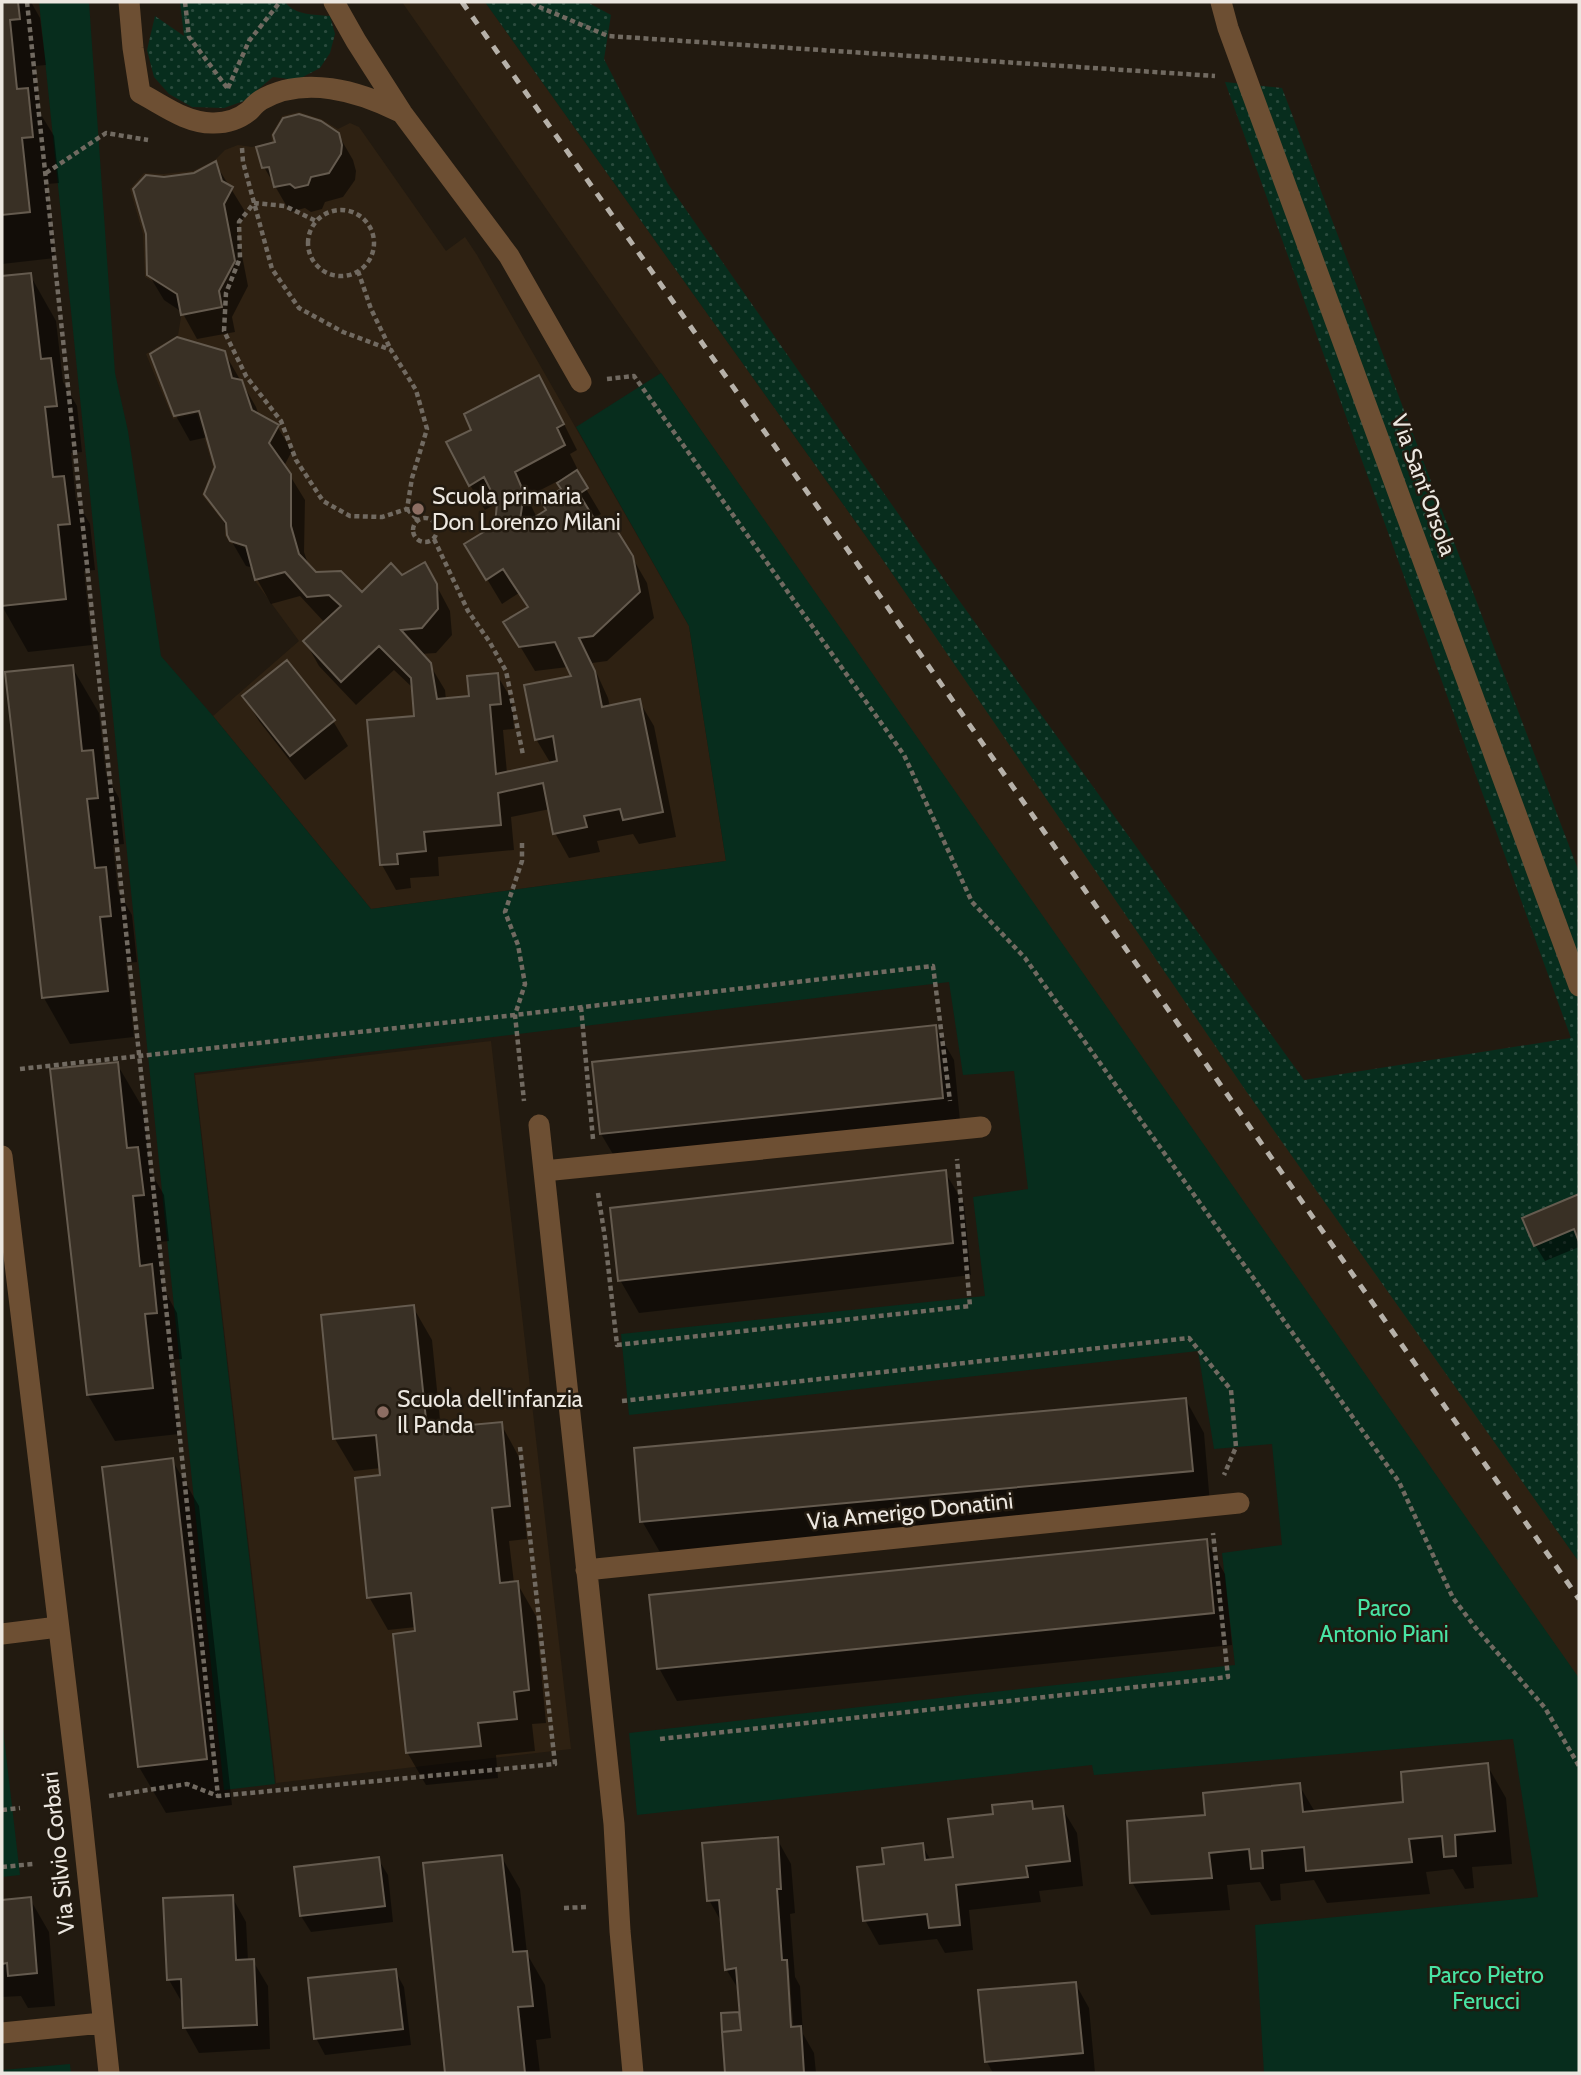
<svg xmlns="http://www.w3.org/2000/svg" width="1581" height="2075" font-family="Cabin,sans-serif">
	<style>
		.built { fill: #2e2112 }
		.grass { fill: url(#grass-dots) }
		.green { fill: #072d1d }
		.shadow { fill: #0007; fill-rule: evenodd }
		.building { fill: #393025; stroke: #655b4f; stroke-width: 2 }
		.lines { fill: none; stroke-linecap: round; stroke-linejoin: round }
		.path { stroke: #716a61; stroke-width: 4.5; stroke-dasharray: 5 3.5; stroke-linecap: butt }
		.minor { stroke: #6d4f33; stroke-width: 21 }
		.rail { stroke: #b6b1a9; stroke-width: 5; stroke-dasharray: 9 9; stroke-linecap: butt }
		.education-dot { fill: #8d6e63; stroke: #221a10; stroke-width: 2.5 }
		.labels { text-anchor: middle; stroke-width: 5; stroke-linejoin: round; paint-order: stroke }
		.street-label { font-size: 23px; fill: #ece7e0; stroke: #221a10 }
		.poi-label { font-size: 23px; fill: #ece7e0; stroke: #221a10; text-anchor: start }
		.park-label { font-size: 23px; fill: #48e4a4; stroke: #221a10 }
	</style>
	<defs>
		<pattern id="grass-dots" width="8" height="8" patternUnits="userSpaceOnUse" patternTransform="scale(1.75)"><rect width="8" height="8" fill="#072d1d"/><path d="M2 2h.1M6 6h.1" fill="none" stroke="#2b4b3e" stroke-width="1.8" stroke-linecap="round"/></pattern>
	</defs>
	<rect width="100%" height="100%" fill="#221a10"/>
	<path class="built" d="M402 2H485L885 563 1579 1562V1689Z
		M299 112 321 119 338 129 350 123 359 127 446 251 465 237 477 255 689 626 726 861 371 909 213 716 299 641 255 581 246 549 230 543 225 536V524L202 495 213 467 197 414 173 419 146 354 178 335 181 317 176 295 145 277 143 234 130 189 144 173 163 174 193 171 215 160 225 150 238 145 252 147 272 142 271 135 282 116Z
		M491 1041 571 1749 276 1783 195 1075Z"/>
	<path class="grass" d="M180 2H285C296 16 313 14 330 16L335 34 330 53 320 68 297 80 273 77 244 101 224 108 192 107 169 94 154 77 147 50 155 16 184 36Z
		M485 2H587L611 15 604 59 668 184 948 585 1304 1080 1571 1038 1225 82 1282 88 1579 872V1562L1246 1091 885 563Z"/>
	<path class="green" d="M39 2H89L115 373 128 431 161 656 213 716 371 909 726 861 689 626 576 427 661 373 1579 1678V2073H1264L1255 1925 1538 1897 1513 1739 1094 1775 1092 1765 637 1815 629 1733 1235 1665 1222 1553 1282 1545 1272 1444 1214 1449 1198 1351 629 1415 621 1334 985 1296 973 1197 1028 1189 1014 1071 963 1075 949 982 194 1073 275 1784 224 1790Z
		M2 1720 20 1875 2 1877Z
		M70 2064 71 2073H2V2070Z"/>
	<path class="shadow" d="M2 2H31L40 18 46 65 35 66 40 113 54 136 59 183 47 184 55 258 2 264Z
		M338 134 353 160 356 171 355 180 343 197 325 202 322 209 311 212 305 208 290 212 264 167Z
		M215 163 246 213 237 230 248 286 232 317 235 332 197 339 182 312 164 300 149 275 164 178 195 175Z
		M30 275 56 321 63 382 77 406 82 452 71 453 76 500 90 524 95 570 84 571 92 645 28 652 2 606V278Z
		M224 352 256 407 259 416 277 426 292 451 284 466 305 500 304 552 309 567 315 574 362 594 402 577 425 564 450 611 452 635 436 653 420 654 430 665 445 690 446 700 471 698 497 675 512 700 514 729 503 730 507 773 551 764 536 739 573 677 568 667 535 671 506 623 529 609 519 593 502 604 481 569 496 526 499 502 485 510 470 485 553 402 577 450 570 454 578 470 576 472 601 514 593 519 600 530 632 557 647 583 654 618 607 661 592 663 608 698 610 707 639 701 654 726 676 837 639 844 633 834 597 841 600 852 569 858 555 833 550 809 511 817 514 850 438 857 439 876 410 878 411 888 396 890 382 865 416 718 414 689 394 670 356 705 319 666 305 641 325 623 300 596 271 604 257 579 254 568 246 566 228 535V529L206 494 217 467 208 437 190 441 176 416 152 355ZM558 481 563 490 548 511 537 518 527 497Z
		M72 667 99 713 106 775 119 798 124 844 113 845 118 891 132 915 137 962 126 963 134 1037 70 1044 44 998Z
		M244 696 333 721 348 746 305 780 259 721Z
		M935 1027 954 1060 961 1131 620 1166 601 1134Z
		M117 1064 144 1110 150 1171 164 1195 169 1241 158 1242 163 1288 177 1313 182 1359 171 1360 179 1434 115 1441 88 1395 52 1071Z
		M945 1172 964 1204 971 1275 639 1313 620 1280Z
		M1579 1196V1247L1545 1261 1535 1245 1525 1219Z
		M413 1307 432 1340 441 1430 501 1424 519 1457 527 1539 509 1541 514 1583H517L536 1616 546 1723 532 1724 535 1751 496 1755 498 1778 426 1785 407 1752 416 1627 388 1630 369 1597 382 1477 381 1468 354 1471 335 1439Z
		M1186 1400 1204 1433 1210 1504 661 1554 642 1521Z
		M172 1460 199 1506 232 1805 166 1813 139 1767Z
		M1206 1541 1225 1574 1232 1645 677 1701 659 1668Z
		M1487 1765 1506 1798 1512 1864 1472 1867 1474 1888 1465 1889 1453 1869 1426 1872 1430 1894 1327 1903 1314 1880 1280 1884 1281 1900 1271 1901 1260 1882 1227 1885 1230 1910 1151 1915 1132 1882 1207 1817 1299 1785 1315 1812 1405 1803Z
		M1031 1803 1036 1811 1062 1808 1077 1833 1083 1886 1039 1891 1041 1902 969 1910 973 1950 945 1953 937 1939 879 1945 865 1920 886 1866 922 1845 931 1861 955 1858 995 1815Z
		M777 1839 791 1864 795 1913 790 1914 795 1977 800 1986 803 2034 814 2053 816 2073H727L723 2014 738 2013 742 2019 740 1992 726 1969 723 1925 709 1900ZM785 1965 789 1969 794 2035H790Z
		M501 1856 520 1889 527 1954 545 1985 551 2038 536 2040 540 2073H447L425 1865Z
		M378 1859 388 1875 393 1922 311 1932 301 1916Z
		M232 1897 246 1922 248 1961H253L268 1986 270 2049 199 2053 185 2028 184 2006 169 1980Z
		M30 1899 49 1932 55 2006 28 2008 21 1996 2 1997V1902Z
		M395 1971 404 1987 411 2045 325 2055 316 2038Z
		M1075 1983 1089 2008 1095 2073H993L987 2062Z"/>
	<path class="building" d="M2 2H18L20 19 10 20 17 89 28 88 33 137 22 138 30 212 2 215Z
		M299 114 321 121 339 133 342 145 341 154 329 173 311 177 308 185 295 188 290 184 274 187 269 167 262 168 256 147 275 142 273 135 283 118Z
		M216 161 222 181 233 187 224 204 235 261 219 291 222 307 181 315 177 294 147 275 146 234 133 189 146 175 164 177 194 173Z
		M31 273 41 359 51 358 57 406 45 407 53 477 64 476 70 524 58 525 66 599 2 606V276Z
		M177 337 225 351 232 378 242 380 252 410 279 425 269 443 291 474V526L299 554 316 572 341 571 362 592 391 563 402 575 425 562 437 584 438 609 422 628 401 630 431 663 437 699 469 696 467 676 498 673 501 704 490 705 496 774 557 761 553 736 535 740 524 685 571 676 555 642 519 647 503 622 528 607 503 569 486 580 464 544 495 525 497 503 484 477 469 486 446 442 471 430 464 414 539 375 564 424 557 428 565 445 515 472 524 493 519 527 546 510 541 501 561 489 557 483 577 470 588 488 579 494 600 528 611 521 633 556 640 592 593 636 579 638 595 671 602 707 640 699 663 812 623 820 620 809 584 816 587 827 553 834 543 783 498 793 501 825 424 832 426 851 397 854 398 864 380 865 367 720 414 716 411 678 379 646 341 682 303 641 341 606 329 595 307 597 285 572 255 580 246 546 230 541 227 535 226 523 204 494 215 467 199 411 174 416 150 354Z
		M287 660 335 720 290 756 242 696Z
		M73 665 82 751 93 750 98 798 87 799 95 868 106 867 111 916 100 917 108 991 42 998 5 672Z
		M936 1025 943 1098 600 1134 592 1062Z
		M118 1062 127 1148 138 1147 144 1195 133 1196 140 1266 152 1264 157 1313 145 1314 153 1388 87 1395 50 1069Z
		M946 1170 953 1243 618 1281 610 1208Z
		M1579 1194V1242L1574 1229 1534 1246 1522 1218Z
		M414 1305 427 1429 502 1422 510 1506 492 1508 500 1583 518 1581 529 1690 514 1692 517 1719 478 1723 481 1746 406 1753 393 1634 415 1631 411 1593 367 1598 355 1478 380 1475 376 1435 333 1439 321 1315Z
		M1186 1398 1193 1471 640 1522 634 1448Z
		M173 1458 207 1759 138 1767 102 1467Z
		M1207 1539 1214 1613 657 1669 649 1595Z
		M1488 1763 1495 1831 1455 1835 1456 1856 1444 1857 1442 1836 1409 1839 1412 1862 1306 1871 1304 1847 1262 1851 1263 1868 1251 1869 1249 1849 1209 1853 1212 1878 1130 1883 1127 1821 1205 1815 1203 1793 1300 1783 1303 1812 1403 1802 1401 1772Z
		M1032 1801 1033 1809 1063 1806 1070 1861 1026 1866 1028 1877 956 1885 960 1925 929 1928 927 1914 863 1921 857 1867 884 1864 882 1848 923 1843 925 1860 953 1857 948 1819 993 1814 992 1805Z
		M778 1837 781 1889H777L782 1960H787L791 2027 801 2026 804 2073H725L722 2032 741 2030 736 1968 725 1970 719 1900 707 1901 702 1843Z
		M502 1855 513 1952 527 1951 533 2006 518 2007 525 2073H445L423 1863Z
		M379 1857 385 1906 300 1916 294 1867Z
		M233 1895 236 1960 254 1959 257 2025 183 2028 181 1979 167 1980 163 1898Z
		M31 1897 37 1973 8 1976 7 1963 2 1964V1900Z
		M396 1969 403 2029 314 2039 308 1978Z
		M1076 1982 1083 2053 985 2062 978 1990Z
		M739 2012 741 2030 722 2032 721 2013Z"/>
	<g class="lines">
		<path class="path" d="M27 2 218 1796
			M185 2 189 37 228 89
			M532 2 537 6 608 36 1215 76
			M228 88 249 41 280 2
			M242 148 243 162 272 269 299 308 343 332 391 350 416 390 427 429 412 478 407 509 382 517 350 516 323 501 296 460 281 421 246 376 224 331 226 293 240 258 239 222 254 203 285 206 316 221
			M46 173 106 133 148 140
			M308 243a33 33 0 1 1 66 0a33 33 0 1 1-66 0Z
			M358 271 371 309 391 350
			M607 379 634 376 904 755 972 902 1025 958 1399 1482 1453 1598 1475 1627 1545 1708 1579 1766
			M407 509 418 520
			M413 530a12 12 0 1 1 24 0a12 12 0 1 1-24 0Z
			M434 539 468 611 489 641 506 671 523 755
			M522 843V861L505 912 518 945 525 984 515 1015 524 1101
			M581 1007 593 1139
			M20 1069 515 1015 933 966 950 1101
			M598 1193 605 1238 617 1345 970 1306 957 1159
			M622 1401 1189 1338 1231 1390 1236 1447 1224 1475
			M660 1739 1228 1677 1213 1533
			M109 1796 187 1784 218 1796 555 1764 520 1447
			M2 1810 20 1808
			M2 1867 33 1864
			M564 1908 586 1907"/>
		<path class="minor" d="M129 2 133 48 140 93C163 105 187 124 214 123 227 123 239 119 249 111 253 107 256 103 261 100 304 75 359 91 400 112
			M334 2 356 41 402 113 509 256 581 382
			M1221 2 1228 28 1579 986
			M539 1125 614 1824 620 1931 633 2073
			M2 1156 80 1803 109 2073
			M544 1171 981 1127
			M586 1570 1239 1503
			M2 1634 58 1627
			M2 2033 102 2023"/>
		<path class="rail" d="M462 2 824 516 1579 1599"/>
	</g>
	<g class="education-dot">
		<circle cx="418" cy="509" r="7"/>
		<circle cx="383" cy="1412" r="7"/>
	</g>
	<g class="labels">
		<g class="street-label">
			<text transform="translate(1424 485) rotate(70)" y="8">Via Sant'Orsola</text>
			<text transform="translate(910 1511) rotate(-6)" y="8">Via Amerigo Donatini</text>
			<text transform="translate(58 1853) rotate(-96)" y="8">Via Silvio Corbari</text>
		</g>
		<g class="poi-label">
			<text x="432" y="504">Scuola primaria<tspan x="432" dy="26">Don Lorenzo Milani</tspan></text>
			<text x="397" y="1407">Scuola dell'infanzia<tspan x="397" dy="26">Il Panda</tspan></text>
		</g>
		<g class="park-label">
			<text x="1384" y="1616">Parco<tspan x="1384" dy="26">Antonio Piani</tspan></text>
			<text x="1486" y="1983">Parco Pietro<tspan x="1486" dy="26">Ferucci</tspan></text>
		</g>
	</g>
	<rect width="1581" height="2075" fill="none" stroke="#ece7e0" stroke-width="7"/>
</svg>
